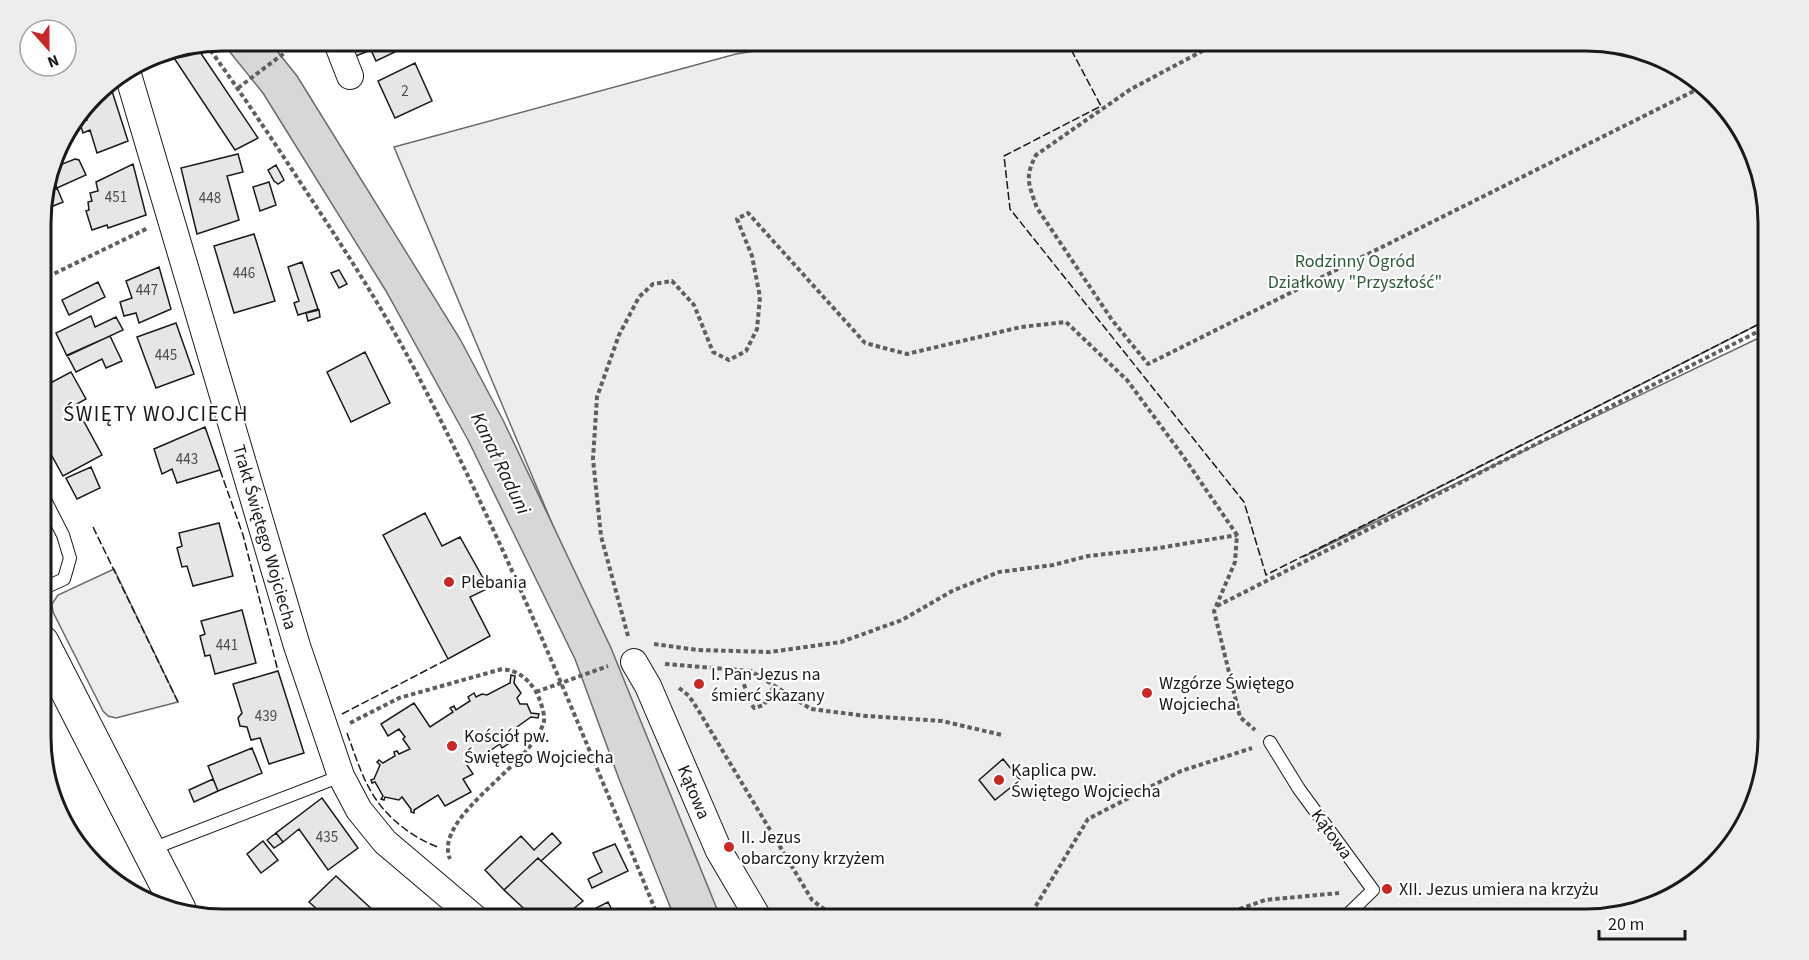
<svg xmlns="http://www.w3.org/2000/svg" width="1809" height="960" font-family="'Source Sans 3',sans-serif">
	<style>
		.green { fill: #ededed; stroke: #6a6a6a; stroke-width: 1.5 }
		.water { fill: #d7d7d7; stroke: #6a6a6a; stroke-width: 1.5 }
		.building { fill: #e6e6e6; stroke: #1a1a1a; stroke-width: 1.5 }
		.lines { fill: none; stroke-linecap: round; stroke-linejoin: round }
		.lane-casing { stroke: #1a1a1a; stroke-width: 14 }
		.street-casing { stroke: #1a1a1a; stroke-width: 28 }
		.primary-casing { stroke: #1a1a1a; stroke-width: 35 }
		.path { stroke: #5f5f5f; stroke-width: 4; stroke-dasharray: 4.5 3; stroke-linecap: butt }
		.lane { stroke: #fff; stroke-width: 12 }
		.street { stroke: #fff; stroke-width: 26 }
		.primary { stroke: #fff; stroke-width: 33 }
		.fence { stroke: #1a1a1a; stroke-width: 1.5; stroke-dasharray: 8 3; stroke-linecap: butt }
		.poi-dot { fill: #c62828; stroke: #fff; stroke-width: 2 }
		.labels { text-anchor: middle; stroke-width: 4.5; stroke-linejoin: round; paint-order: stroke }
		.number-label { font-size: 15px; fill: #4d4d4d }
		.park-label { font-size: 18px; fill: #2b5a34; stroke: #fff }
		.street-label { font-size: 18px; fill: #1a1a1a; stroke: #fff }
		.poi-label { font-size: 18px; fill: #1a1a1a; stroke: #fff; text-anchor: start }
		.water-label { font-size: 20px; font-style: italic; fill: #1a1a1a; stroke: #fff }
		.quarter-label { font-size: 21px; letter-spacing: 1.5px; fill: #1a1a1a; stroke: #fff }
		.rim { fill: none; stroke: #1a1a1a; stroke-width: 3 }
	</style>
	<rect width="100%" height="100%" fill="#fff"/>
	<path class="green" d="M1586 40 1667 59 1738 121 1767 199V320L1303 557 1767 334 1768 738 1750 818 1687 889 1598 919H718L394 147 736 54 816 41Z
		M114 569 178 702 116 718 108 716 103 711 53 612 52 604 58 595Z"/>
	<path class="water" d="M221 41H269L297 76 460 339 504 422 611 648 721 919H675L619 779 575 659 468 440 386 291 263 93Z"/>
	<path class="building" d="M347 40H420L376 61 371 50 353 57Z
		M196 46 258 138 235 150 172 55 181 49Z
		M415 63 432 101 395 118 378 81Z
		M111 88 128 141 97 153 90 130 83 133 80 123 87 120 84 110 95 96Z
		M238 154 243 172 227 176 239 220 197 234 181 168Z
		M75 159 79 160 86 175 57 188 50 175 52 168Z
		M133 164 146 215 108 228 107 225 92 230 86 211 89 210 88 202 92 201 90 193 98 191 96 182Z
		M276 165 284 180 278 184 274 181 268 170Z
		M50 175 57 188 46 193Z
		M269 182 276 205 260 211 253 187Z
		M57 188 63 202 41 211 46 193Z
		M254 234 275 301 234 313 214 246Z
		M302 262 318 309 298 315 294 303 299 301 288 267Z
		M159 267 171 309 139 323 136 313 124 316 120 302 132 298 126 281Z
		M339 270 347 284 339 288 331 273Z
		M98 282 105 297 69 315 62 300Z
		M319 310 320 317 308 321 306 313Z
		M91 316 95 327 116 317 123 330 67 356 56 333Z
		M176 323 194 374 156 388 137 337Z
		M110 336 122 361 106 368 102 359 76 372 67 355Z
		M365 352 390 403 351 422 327 372Z
		M71 372 86 399 75 405 102 455 63 476 41 436V388Z
		M205 427 220 470 177 483 172 469 162 474 154 449Z
		M91 467 100 488 77 499 66 478Z
		M425 513 442 546 460 537 483 578 488 575 493 586 470 597 490 636 448 659 383 535Z
		M219 523 233 576 193 586 187 566 182 567 177 548 182 546 179 533Z
		M242 610 256 663 215 674 210 655 205 656 200 636 205 634 201 621Z
		M278 671 304 753 269 764 260 738 251 740 247 727 240 726 238 718 242 713 233 684Z
		M511 675 515 676 514 683 521 693 517 698 520 704H527L531 713 539 714 538 718 531 717 503 737 508 744 502 748 500 744 485 754 487 758 483 760 481 756 467 765 473 774 463 779 471 792 445 806 438 795 414 810V813L411 812V809L402 797 399 800 385 797 384 800 381 799 383 796 375 782 372 783 371 780 374 779 380 765 377 762 379 760 383 763 395 756 394 752 397 751 399 754 410 749 403 739 405 737 399 729 388 736 381 724 414 703 430 727 453 712 450 708 454 706 456 710 470 701 468 697 474 693 476 697 482 694 487 695 510 683Z
		M252 748 262 773 218 791 208 766Z
		M1003 759 1020 780 995 800 979 780Z
		M213 779 218 791 194 802 189 790Z
		M322 798 358 848 328 870 299 829 283 842 276 833Z
		M276 833 283 842 274 848 267 840Z
		M552 833 561 843 541 861 538 858 504 890 485 870 521 836 534 850Z
		M263 841 278 860 261 873 247 854Z
		M615 844 628 871 592 888 588 879 602 872 593 853Z
		M538 858 583 901 561 919H535L504 890Z
		M336 876 377 914 371 919H328L309 902Z
		M608 902 615 916 601 919 596 908Z"/>
	<g class="lines">
		<g class="lane-casing">
			<path id="lane" d="M42 494 63 535 70 558 64 579 42 589
				M1270 742 1299 789 1373 890 1343 919
				M149 850 341 776"/>
		</g>
		<g class="street-casing">
			<path id="street" d="M336 40 350 76
				M127 71 297 646 341 776 359 810 385 842 476 919
				M634 662 648 686 719 851 759 919"/>
		</g>
		<g class="primary-casing">
			<path id="primary" d="M42 642 179 909"/>
		</g>
		<path class="path" d="M1223 40 1131 89 1036 155C1024 178 1029 185 1037 208L1112 320 1148 364 1700 88
			M206 44C240 91 272 139 304 188 343 247 382 307 415 370 508 548 583 734 659 919
			M238 88 283 54 296 40
			M41 280 148 228
			M1217 606 1767 327
			M628 636 601 536 593 459 597 397 619 335 639 297 653 284 672 281 694 305 713 352 729 360 746 351 757 329 760 297 752 256 737 219 748 213 865 343 907 354 1021 327 1066 322 1127 380 1183 456 1237 535 1235 562 1214 611 1240 717 1255 730
			M654 644 698 650 770 652 841 642 902 620 952 591 999 572 1053 565 1088 556 1159 548 1237 535
			M665 664 751 671 811 709 866 716 942 721 1002 735
			M739 670 750 702 754 708 764 705 774 686
			M679 688 689 696 697 708 812 900 837 919
			M536 692 608 666
			M350 723 399 698 502 669C518 671 526 677 535 690 539 697 545 712 544 721 534 764 432 816 450 859
			M1028 919 1088 819 1181 771 1252 748
			M1211 919 1265 900 1339 893"/>
		<use href="#lane" class="lane"/>
		<use href="#street" class="street"/>
		<use href="#primary" class="primary"/>
		<path class="fence" d="M1066 40 1101 106 1004 156 1010 209 1244 502 1266 575 1767 320
			M220 470 243 535 278 671
			M93 527 178 702
			M342 714 448 659
			M347 733C362 774 369 802 405 829 415 836 426 843 438 847"/>
	</g>
	<g class="poi-dot">
		<circle cx="449" cy="582" r="6"/>
		<circle cx="699" cy="684" r="6"/>
		<circle cx="1147" cy="693" r="6"/>
		<circle cx="452" cy="746" r="6"/>
		<circle cx="999" cy="780" r="6"/>
		<circle cx="729" cy="847" r="6"/>
		<circle cx="1387" cy="889" r="6"/>
	</g>
	<g class="labels">
		<g class="number-label">
			<text x="405" y="96">2</text>
			<text x="116" y="202">451</text>
			<text x="210" y="203">448</text>
			<text x="244" y="278">446</text>
			<text x="147" y="295">447</text>
			<text x="166" y="360">445</text>
			<text x="187" y="464">443</text>
			<text x="227" y="650">441</text>
			<text x="266" y="721">439</text>
			<text x="327" y="842">435</text>
		</g>
		<g class="park-label">
			<text x="1355" y="267">Rodzinny Ogród<tspan x="1355" dy="21">Działkowy "Przyszłość"</tspan></text>
		</g>
		<g class="street-label">
			<text transform="translate(265 537) rotate(74)" y="6">Trakt Świętego Wojciecha</text>
			<text transform="translate(694 792) rotate(67)" y="6">Kątowa</text>
			<text transform="translate(1332 834) rotate(54)" y="6">Kątowa</text>
		</g>
		<g class="poi-label">
			<text x="461" y="588">Plebania</text>
			<text x="711" y="680">I. Pan Jezus na<tspan x="711" dy="21">śmierć skazany</tspan></text>
			<text x="1159" y="689">Wzgórze Świętego<tspan x="1159" dy="21">Wojciecha</tspan></text>
			<text x="464" y="742">Kościół pw.<tspan x="464" dy="21">Świętego Wojciecha</tspan></text>
			<text x="1011" y="776">Kaplica pw.<tspan x="1011" dy="21">Świętego Wojciecha</tspan></text>
			<text x="741" y="843">II. Jezus<tspan x="741" dy="21">obarczony krzyżem</tspan></text>
			<text x="1399" y="895">XII. Jezus umiera na krzyżu</text>
		</g>
		<g class="water-label">
			<text transform="translate(501 463) rotate(64)" y="7">Kanał Raduni</text>
		</g>
		<g class="quarter-label">
			<text x="156" y="421">ŚWIĘTY WOJCIECH</text>
		</g>
	</g>
	<path d="M0 0H1809V960H0ZM223 51H1586A172 172 0 0 1 1758 223V737A172 172 0 0 1 1586 909H223A172 172 0 0 1 51 737V223A172 172 0 0 1 223 51Z" fill="#ededed" fill-rule="evenodd"/>
	<path class="rim" d="M223 51H1586A172 172 0 0 1 1758 223V737A172 172 0 0 1 1586 909H223A172 172 0 0 1 51 737V223A172 172 0 0 1 223 51Z"/>
	<g transform="translate(48 48) rotate(159)"><circle r="28" fill="#ffffff" stroke="#a3a3a3" stroke-width="1.5"/>
	<path d="M0-4.5L10 22L0 15L-10 22Z" fill="#c62828"/>
	<text y="-9" font-size="16" font-weight="bold" text-anchor="middle" fill="#1a1a1a">N</text>
	</g>
	<path d="M1599 930v9h86v-9" fill="none" stroke="#1a1a1a" stroke-width="3"/>
	<text x="1608" y="930" font-size="18" fill="#1a1a1a" stroke="#ffffff" stroke-width="4.5" paint-order="stroke">20 m</text>
</svg>
